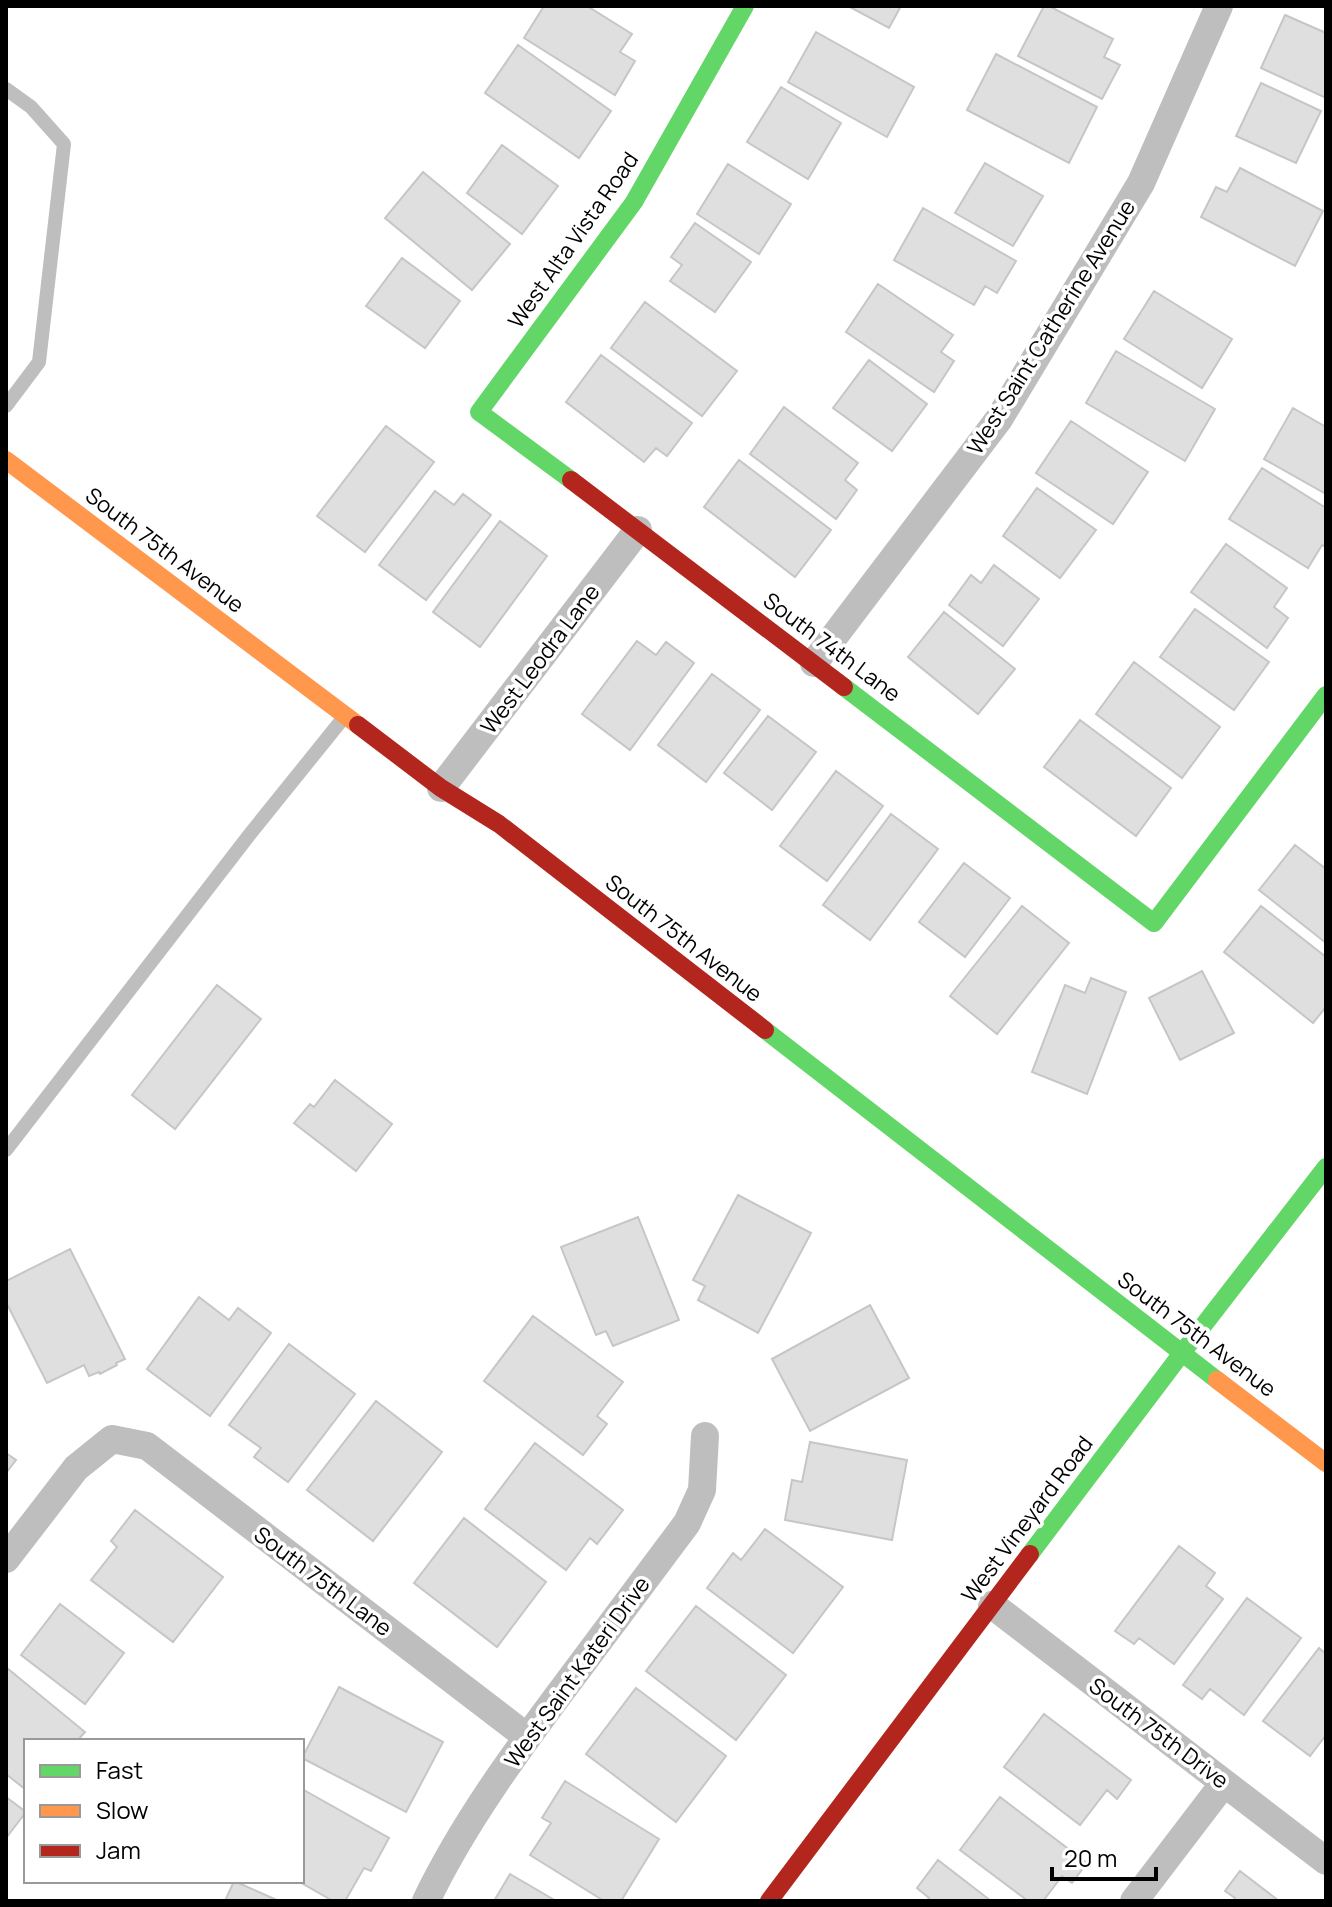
<svg xmlns="http://www.w3.org/2000/svg" width="1332" height="1907" font-family="Manrope,sans-serif">
	<style>
		.building { fill: #dfdfdf; stroke: #c6c6c6; stroke-width: 2 }
		.lines { fill: none; stroke-linecap: round; stroke-linejoin: round }
		.lane { stroke: #bebebe; stroke-width: 14 }
		.street { stroke: #bebebe; stroke-width: 28 }
		.fast { stroke: #63d668; stroke-width: 18 }
		.slow { stroke: #ff974d; stroke-width: 18 }
		.jam { stroke: #b3261e; stroke-width: 18 }
		.labels { text-anchor: middle; stroke-width: 7; stroke-linejoin: round; paint-order: stroke }
		.street-label { font-size: 22px; fill: #000; stroke: #fff }
	</style>
	<rect width="100%" height="100%" fill="#fff"/>
	<path class="building" d="M544 6H587L632 34 620 52 635 61 615 95 524 38Z
		M848 6H901L889 28Z
		M1044 6H1049L1113 39 1104 57 1120 65 1102 99 1018 56Z
		M1285 15 1326 33V98L1261 68Z
		M816 32 914 87 887 137 788 82Z
		M518 45 611 111 579 158 485 93Z
		M996 54 1097 107 1069 163 967 110Z
		M1261 83 1321 111 1296 163 1236 136Z
		M781 87 841 123 808 179 747 142Z
		M502 145 558 186 522 234 467 193Z
		M985 163 1043 196 1013 246 955 213Z
		M728 164 791 204 759 254 697 214Z
		M1240 168 1323 211 1295 266 1201 217 1216 187 1227 192Z
		M423 172 510 244 472 290 385 218Z
		M923 208 1016 261 997 293 985 286 974 305 894 260Z
		M695 223 751 262 715 312 670 281 682 265 671 257Z
		M402 258 460 301 425 348 366 306Z
		M878 284 953 335 941 352 954 361 934 392 846 332Z
		M1154 291 1232 339 1202 388 1124 339Z
		M645 302 737 371 702 416 611 348Z
		M1116 351 1215 409 1185 461 1086 403Z
		M601 355 692 423 667 456 656 448 644 462 566 402Z
		M869 360 927 404 892 451 833 408Z
		M784 407 858 463 845 480 857 490 836 519 750 454Z
		M1293 408 1326 427V494L1264 459Z
		M1071 421 1148 472 1113 524 1036 473Z
		M386 426 434 462 365 552 317 516Z
		M739 460 831 530 795 577 704 507Z
		M1262 468 1326 508V547L1322 545 1308 568 1229 519Z
		M1037 488 1096 530 1060 578 1003 536Z
		M435 491 454 505 463 494 491 515 426 600 379 565Z
		M500 521 547 556 480 647 433 612Z
		M1226 544 1287 588 1274 607 1288 618 1267 648 1191 592Z
		M994 565 1039 599 1003 646 949 605 971 575 981 583Z
		M1195 609 1269 662 1234 710 1160 657Z
		M944 612 1015 669 978 714 908 657Z
		M637 641 656 655 666 642 694 663 630 750 582 714Z
		M1134 662 1220 727 1182 778 1096 714Z
		M712 674 760 710 706 782 658 745Z
		M768 716 816 752 772 810 724 773Z
		M1080 720 1171 788 1136 836 1044 767Z
		M836 771 883 806 827 881 780 846Z
		M891 814 938 849 870 940 823 905Z
		M1295 845 1326 869V943L1259 890Z
		M964 863 1010 898 965 957 919 922Z
		M1022 906 1069 943 997 1034 950 996Z
		M1261 906 1326 957V1007L1313 1023 1224 952Z
		M1202 971 1234 1033 1180 1060 1149 998Z
		M1091 978 1126 992 1087 1094 1032 1072 1065 985 1085 993Z
		M217 985 261 1019 175 1129 132 1095Z
		M335 1080 392 1124 356 1171 294 1123 310 1104 314 1107Z
		M738 1195 811 1233 758 1333 698 1300 705 1286 693 1280Z
		M638 1217 679 1320 613 1346 606 1331 596 1335 561 1247Z
		M70 1249 125 1359 116 1363 117 1365 100 1374 99 1372 89 1376 84 1365 47 1383 6 1302V1281Z
		M199 1297 229 1320 238 1308 271 1333 210 1416 147 1369Z
		M870 1305 909 1378 810 1431 772 1359Z
		M533 1316 623 1382 597 1416 607 1424 583 1455 484 1381Z
		M289 1344 355 1394 288 1482 254 1457 261 1448 229 1425Z
		M376 1401 442 1452 373 1541 307 1490Z
		M810 1442 907 1460 892 1540 785 1520 792 1480 802 1482Z
		M535 1443 623 1510 597 1544 590 1538 566 1570 485 1509Z
		M6 1453 16 1460 6 1473Z
		M135 1510 223 1577 173 1642 91 1580 117 1547 111 1541Z
		M464 1518 546 1582 497 1647 414 1583Z
		M765 1529 843 1587 793 1653 707 1588 733 1553 741 1560Z
		M1179 1546 1215 1573 1206 1586 1223 1599 1174 1664 1139 1638 1134 1644 1115 1631Z
		M1247 1598 1301 1638 1244 1715 1210 1689 1202 1699 1183 1685Z
		M60 1604 124 1653 85 1704 21 1655Z
		M696 1606 786 1675 736 1740 646 1671Z
		M1319 1648 1326 1654V1735L1310 1756 1263 1721Z
		M7 1668 85 1732 77 1741H26V1790L6 1774Z
		M339 1687 443 1742 406 1812 302 1758Z
		M636 1688 726 1756 676 1822 586 1754Z
		M1044 1714 1131 1780 1117 1799 1107 1790 1080 1825 1004 1767Z
		M565 1781 659 1839 621 1901H604L530 1855 551 1823 542 1818Z
		M302 1789 389 1838 371 1871 364 1868 345 1901H333L298 1881H302Z
		M6 1797 26 1812 6 1838Z
		M1000 1797 1087 1863 1072 1883 1062 1876 1043 1901H1028L960 1850Z
		M938 1860 991 1901H927L929 1898 917 1888Z
		M1240 1871 1279 1901H1233L1235 1898 1225 1891Z
		M510 1874 556 1901H494Z
		M234 1881 279 1901H225Z"/>
	<g class="lines">
		<path class="lane" d="M6 89 31 107 64 144 39 362 6 406
			M6 1150 250 834 345 716"/>
		<path class="street" d="M814 663 999 419 1141 183 1219 6
			M441 788 638 530
			M6 1559 76 1468 112 1439 147 1446 527 1737
			M992 1605 1326 1861
			M426 1901C463 1824 515 1753 566 1685 606 1631 647 1577 687 1523L702 1490 705 1436
			M1134 1901 1224 1783"/>
		<path class="fast" d="M571 480 479 412 634 202 745 6
			M844 687 1154 923 1326 695
			M765 1030 1217 1380
			M1030 1554 1182 1353 1326 1167"/>
		<path class="slow" d="M6 460 358 725
			M1217 1380 1326 1463"/>
		<path class="jam" d="M571 480 844 687
			M358 725 441 788 499 824 765 1030
			M769 1901 1030 1554"/>
	</g>
	<g class="labels">
		<g class="street-label">
			<text transform="translate(573 240) rotate(-55)" y="8">West Alta Vista Road</text>
			<text transform="translate(1051 327) rotate(-58)" y="8">West Saint Catherine Avenue</text>
			<text transform="translate(165 550) rotate(37)" y="8">South 75th Avenue</text>
			<text transform="translate(832 647) rotate(37)" y="8">South 74th Lane</text>
			<text transform="translate(540 659) rotate(-53)" y="8">West Leodra Lane</text>
			<text transform="translate(684 938) rotate(38)" y="8">South 75th Avenue</text>
			<text transform="translate(1197 1334) rotate(37)" y="8">South 75th Avenue</text>
			<text transform="translate(1027 1519) rotate(-53)" y="8">West Vineyard Road</text>
			<text transform="translate(323 1581) rotate(37)" y="8">South 75th Lane</text>
			<text transform="translate(577 1672) rotate(-54)" y="8">West Saint Kateri Drive</text>
			<text transform="translate(1159 1733) rotate(37)" y="8">South 75th Drive</text>
		</g>
	</g>
	<rect width="1332" height="1907" fill="none" stroke="#000000" stroke-width="16"/>
	<rect x="24" y="1739" width="280" height="144" fill="#ffffff" stroke="#999999" stroke-width="2"/>
	<rect x="40" y="1765" width="40" height="12" fill="#63d668" stroke="#999999" stroke-width="2"/>
	<text x="96" y="1779" font-size="24" fill="#000000">Fast</text>
	<rect x="40" y="1805" width="40" height="12" fill="#ff974d" stroke="#999999" stroke-width="2"/>
	<text x="96" y="1819" font-size="24" fill="#000000">Slow</text>
	<rect x="40" y="1845" width="40" height="12" fill="#b3261e" stroke="#999999" stroke-width="2"/>
	<text x="96" y="1859" font-size="24" fill="#000000">Jam</text>
	<path d="M1052 1867v12h104v-12" fill="none" stroke="#000000" stroke-width="4"/>
	<text x="1064" y="1867" font-size="24" fill="#000000" stroke="#ffffff" stroke-width="6" paint-order="stroke">20 m</text>
</svg>
